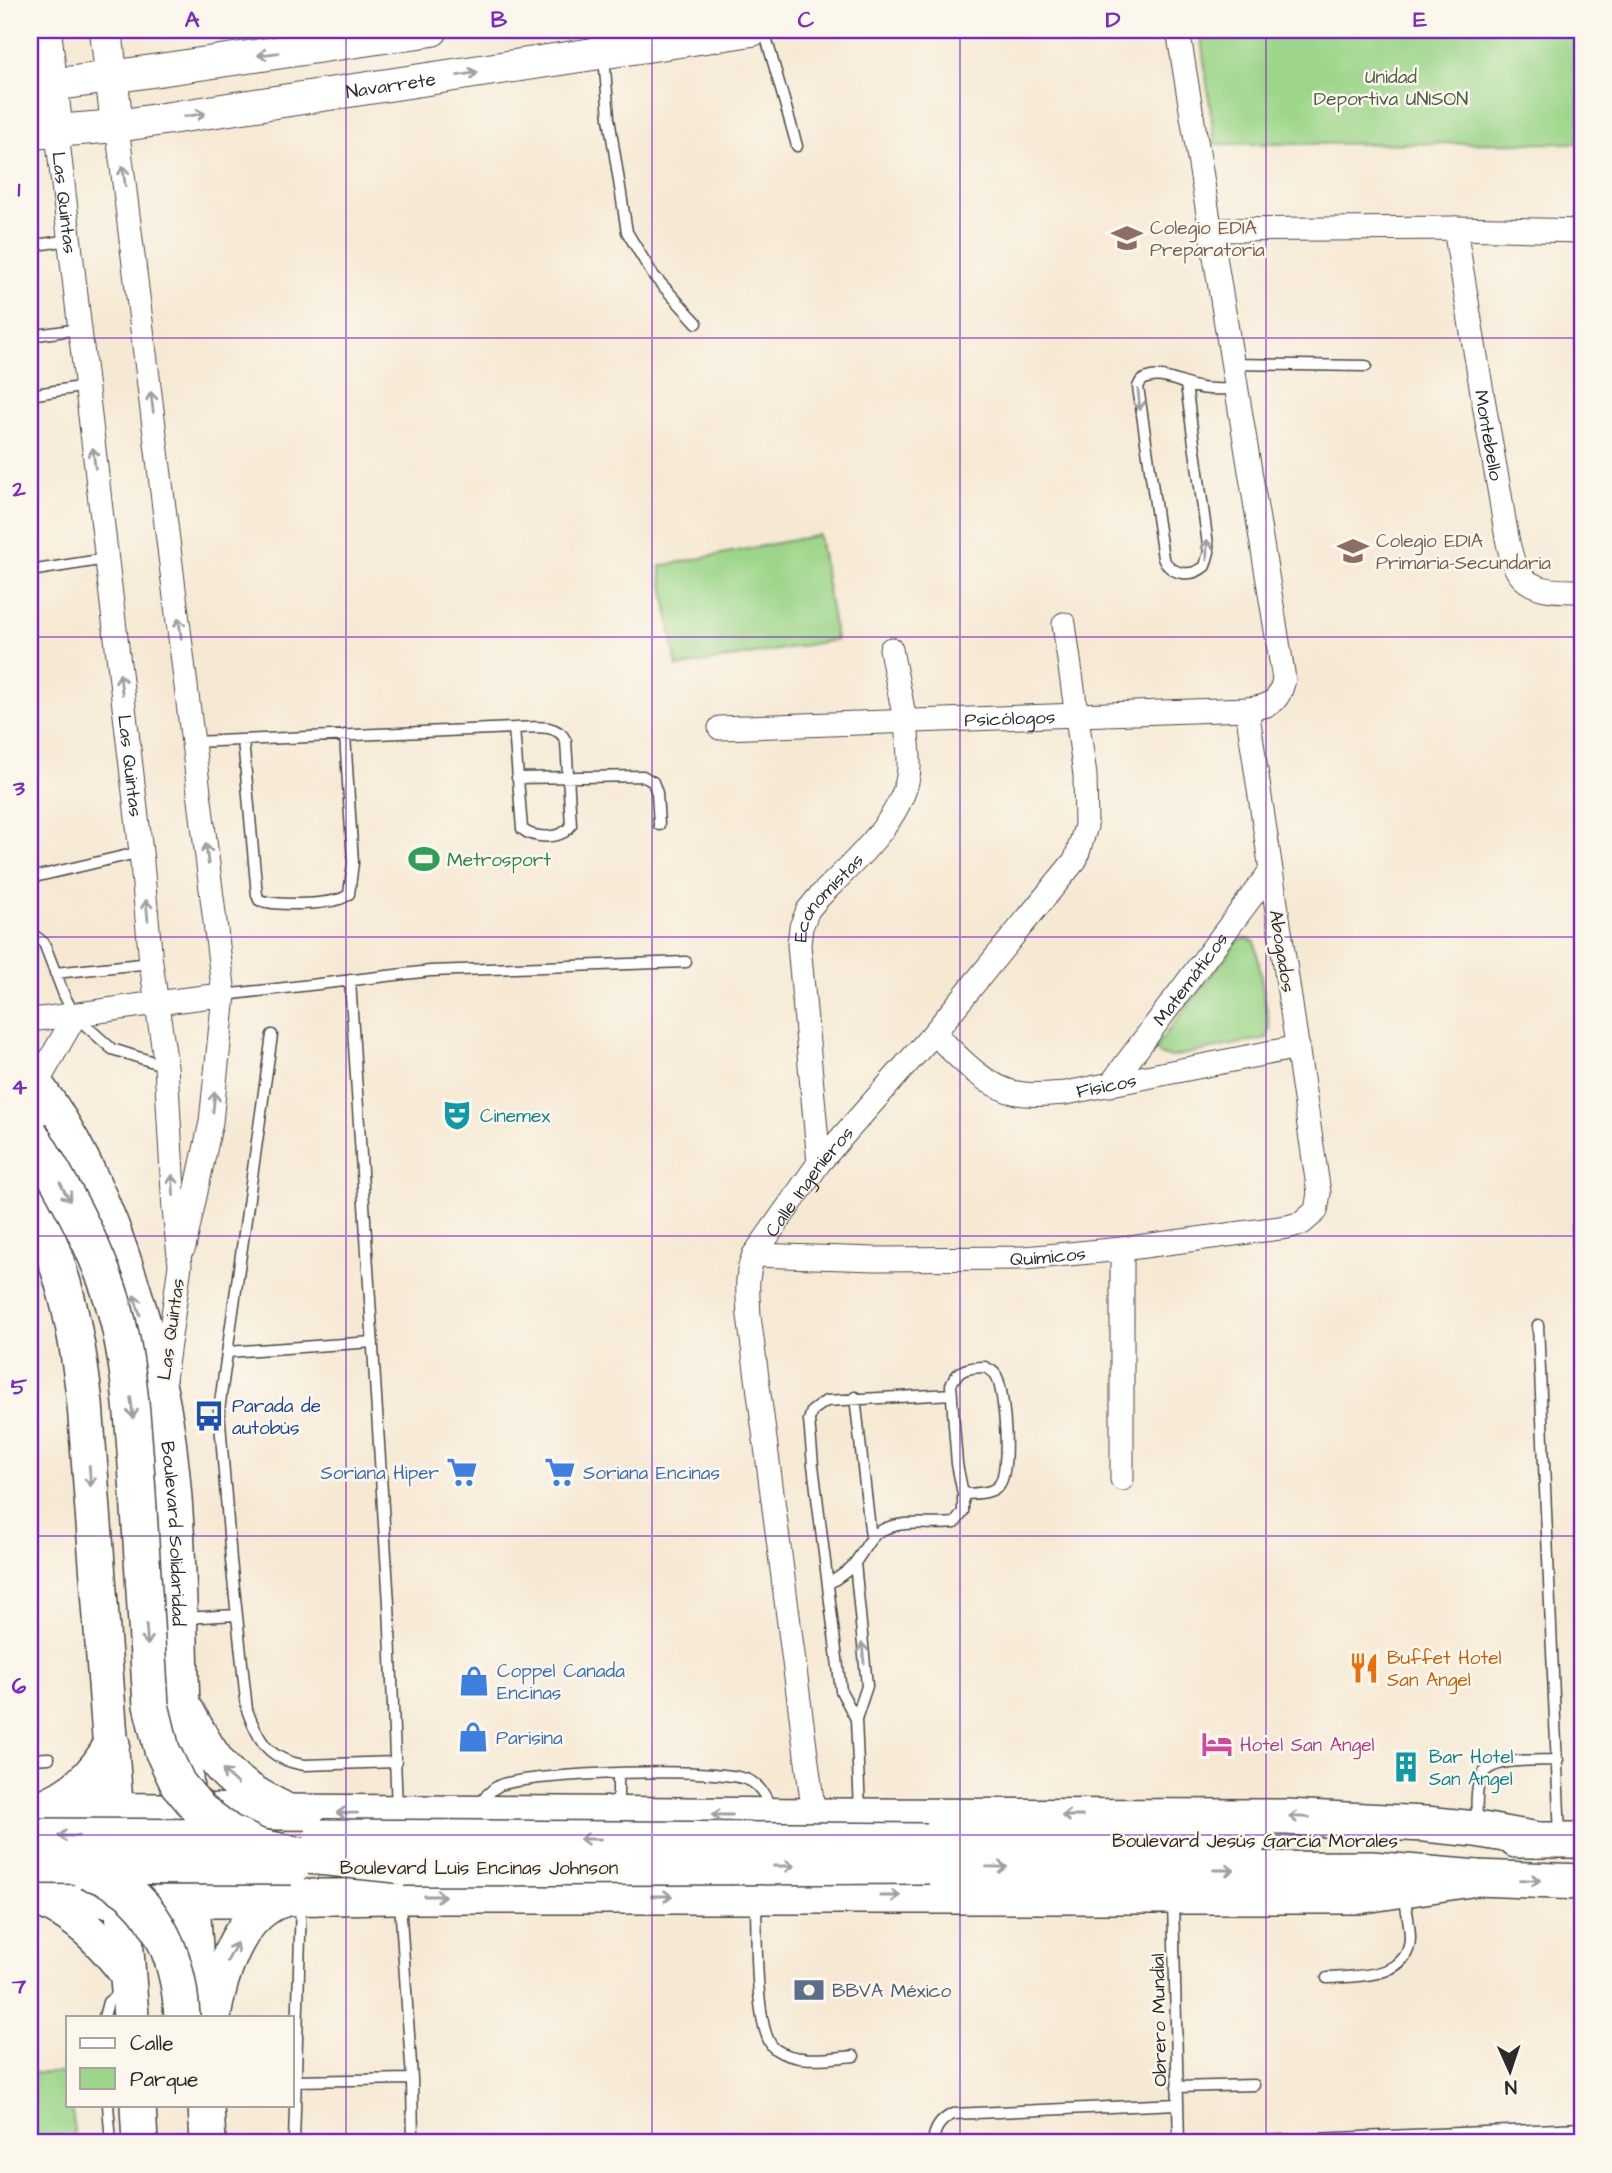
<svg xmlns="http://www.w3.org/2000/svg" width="1612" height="2173" font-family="'Architects Daughter',sans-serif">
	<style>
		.green { fill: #9dd68a; stroke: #64805a; stroke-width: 2 }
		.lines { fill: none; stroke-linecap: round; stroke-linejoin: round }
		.service-casing { stroke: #494844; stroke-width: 13 }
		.minor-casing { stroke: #494844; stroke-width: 25 }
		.secondary-casing { stroke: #494844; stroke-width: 34 }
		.primary-casing { stroke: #494844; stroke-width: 38 }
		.service { stroke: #fff; stroke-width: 10 }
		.minor { stroke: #fff; stroke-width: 23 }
		.secondary { stroke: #fff; stroke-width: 32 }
		.primary { stroke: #fff; stroke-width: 35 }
		.primary-bridge-casing { stroke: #494844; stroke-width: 38; stroke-linecap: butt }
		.primary-bridge { stroke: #fff; stroke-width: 35 }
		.oneway { stroke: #a0a0a0 }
		.grid { fill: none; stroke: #7b2cbf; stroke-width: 2; stroke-opacity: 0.55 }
		.labels { text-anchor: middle; stroke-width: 5; stroke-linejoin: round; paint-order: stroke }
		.park-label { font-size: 19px; fill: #4d5e48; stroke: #fbf7ec }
		.street-label { font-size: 19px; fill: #2b2b2b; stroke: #fbf7ec }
		.education-label { font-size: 19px; fill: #785e54; stroke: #fbf7ec; text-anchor: start }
		.leisure-label { font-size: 19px; fill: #27864d; stroke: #fbf7ec; text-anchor: start }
		.culture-label { font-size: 19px; fill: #0d838f; stroke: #fbf7ec; text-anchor: start }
		.transit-label { font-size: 19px; fill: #164399; stroke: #fbf7ec; text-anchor: start }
		.shop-label { font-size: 19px; fill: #366cbe; stroke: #fbf7ec; text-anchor: start }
		.food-label { font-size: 19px; fill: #c56008; stroke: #fbf7ec; text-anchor: start }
		.hotel-label { font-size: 19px; fill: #b23c85; stroke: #fbf7ec; text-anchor: start }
		.service-label { font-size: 19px; fill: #4e5e75; stroke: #fbf7ec; text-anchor: start }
		.neatline { fill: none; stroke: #7b2cbf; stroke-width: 2.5 }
		.grid-label { font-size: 23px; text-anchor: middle; font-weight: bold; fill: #7b2cbf }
	</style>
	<rect width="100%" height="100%" fill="#fbf7ec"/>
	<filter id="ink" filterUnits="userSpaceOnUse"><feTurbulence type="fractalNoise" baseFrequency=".0143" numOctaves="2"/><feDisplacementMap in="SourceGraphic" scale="14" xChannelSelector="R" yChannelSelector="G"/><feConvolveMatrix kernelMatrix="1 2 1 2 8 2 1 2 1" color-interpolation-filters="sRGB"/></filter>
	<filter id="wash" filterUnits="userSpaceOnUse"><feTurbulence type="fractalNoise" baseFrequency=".00686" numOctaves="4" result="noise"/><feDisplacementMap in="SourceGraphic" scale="28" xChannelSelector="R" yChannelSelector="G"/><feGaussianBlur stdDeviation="1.57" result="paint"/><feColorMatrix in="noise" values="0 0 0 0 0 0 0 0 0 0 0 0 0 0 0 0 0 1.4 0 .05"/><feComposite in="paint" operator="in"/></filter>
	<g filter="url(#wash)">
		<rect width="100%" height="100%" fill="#f6e9d4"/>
		<path class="green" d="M1200 30H1582V143L1215 144Z
			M819 535 836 640 677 667 660 566Z
			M1248 938 1255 942 1270 1029 1267 1038 1171 1057 1161 1055 1156 1050 1158 1044 1239 940Z
			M1572 1224H1582V1247H1570Z
			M30 2073H68V2105H72L75 2143H30Z"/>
	</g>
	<g filter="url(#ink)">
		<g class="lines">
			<g class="service-casing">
				<path id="service" d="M764 30 797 146
					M604 56 609 118 627 232 653 275 697 323
					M30 246 69 240
					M30 336 79 329
					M1232 364 1366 366
					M1186 385 1209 552 1205 566C1191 578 1171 575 1163 558L1138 387 1141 381C1161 369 1181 385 1201 388 1212 390 1225 389 1236 389
					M30 395 86 386
					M30 571 106 559
					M243 740 257 895 259 900C276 906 337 906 349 894L353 863 345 735
					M193 742 514 728C533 728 557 722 566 741L571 825C562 840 534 839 522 829L514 728
					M517 778 643 776 653 782 657 793 659 825
					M30 878 141 852
					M30 932 44 943 64 995 75 1016 112 1049 166 1066
					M55 973 151 963
					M350 980 389 1604 397 1809
					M224 995 430 971 686 962
					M272 1035 219 1410 231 1560 247 1710C259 1742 269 1760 305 1765L396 1762
					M1538 1325 1560 1837
					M227 1352 373 1342
					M985 1367C991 1370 995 1372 997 1377 1005 1395 1011 1470 999 1485 990 1495 975 1493 963 1494L957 1464 951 1385C957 1369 969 1367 985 1367Z
					M855 1397 871 1538
					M855 1563 867 1686 856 1719 860 1810
					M828 1584C837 1578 847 1573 854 1564 864 1552 868 1537 882 1530 904 1519 932 1526 955 1523L963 1512V1494
					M184 1618 236 1615
					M856 1719 841 1691 813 1465 809 1420 812 1411 826 1401 952 1394
					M30 1759 49 1758
					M618 1774V1809
					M479 1808C483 1798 490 1790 500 1785 532 1773 719 1766 748 1780 760 1785 766 1797 771 1808
					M1477 1824C1477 1810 1475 1793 1480 1779 1488 1756 1537 1761 1558 1760
					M1173 1901 1179 2143
					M756 1902C757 1931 754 2033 775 2049 796 2064 830 2058 854 2056
					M1327 1978C1356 1976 1409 1979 1410 1938 1410 1924 1406 1908 1404 1894
					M104 2017 108 2002 123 1991
					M412 2079 413 2143
					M292 2081 412 2079 400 1902
					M1177 2087 1254 2085
					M108 2105 111 2143
					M294 2143 301 1901
					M933 2143C934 2129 940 2120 953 2114L1178 2104
					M1213 2143 1582 2128"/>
			</g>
			<g class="minor-casing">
				<g id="minor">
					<path d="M117 126 224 995 211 1122 184 1247"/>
					<path id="s1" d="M57 133 141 852 151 963 166 1066 174 1210 180 1265 164 1379"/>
					<path id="s2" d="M1455 228C1469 315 1483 402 1499 489 1503 510 1507 555 1518 572 1532 593 1561 591 1582 591"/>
					<path d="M1211 230 1455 228 1582 231"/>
					<path id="s3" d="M720 728 1247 709C1269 707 1279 703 1284 679L1178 30"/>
					<path d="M30 1020C95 1013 159 1001 224 995"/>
					<path id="s4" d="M934 1033C957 1055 984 1087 1017 1093 1034 1096 1050 1094 1066 1093L1298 1047"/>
					<path d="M36 1085 75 1016"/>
					<path id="s5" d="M1110 1085 1270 872"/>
					<path id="s6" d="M819 1163 799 945 801 927 808 910 818 898C850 865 908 816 909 767 910 730 897 685 891 649"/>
					<path d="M1122 1249V1479"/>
					<path id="s7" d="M754 1255 875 1259 1025 1258 1122 1249 1287 1227 1302 1223 1316 1211 1319 1193 1247 709"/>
					<path id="s8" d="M814 1816 749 1316C748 1294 745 1275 754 1255L819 1163 934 1033 1076 859 1086 826 1085 775 1064 624"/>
				</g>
			</g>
			<g class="secondary-casing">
				<g id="secondary">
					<path d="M45 30 57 133"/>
					<path d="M106 30 117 126"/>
					<path d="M30 85H51L111 77 432 30"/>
					<path id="s9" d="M30 133 117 126 752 30"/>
				</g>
			</g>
			<g class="primary-casing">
				<g id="primary">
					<path id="s10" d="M30 1078C65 1121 91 1175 111 1226 134 1288 154 1354 165 1420 180 1514 178 1610 182 1705 186 1809 192 1913 200 2017"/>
					<path d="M30 1196C64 1269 76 1325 85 1404L131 2017"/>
					<path d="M187 1712C216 1766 226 1781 282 1809"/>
					<path d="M38 1809C73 1796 94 1776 112 1744"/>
					<path d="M30 1810 814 1816 1286 1817 1425 1824 1476 1829 1538 1840"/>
					<path d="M1516 1840H1582"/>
					<path d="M927 1841 1250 1840"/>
					<path d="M929 1866 1152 1870 1371 1869 1477 1878 1582 1882"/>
					<path d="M30 1897 123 1900H281"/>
					<path d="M42 1900C79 1916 103 1942 127 1973"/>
					<path d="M213 2017C219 1977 237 1916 280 1900 291 1896 306 1898 318 1897 345 1897 372 1896 399 1896H1358L1477 1878"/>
					<path d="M138 2105 140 2143"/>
					<path d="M206 2105 208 2143"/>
				</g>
			</g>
			<use href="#service" class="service"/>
			<use href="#minor" class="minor"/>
			<use href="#secondary" class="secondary"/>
			<use href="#primary" class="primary"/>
			<g class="primary-bridge-casing">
				<path id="primary-bridge" d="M30 1133C59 1180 86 1228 105 1279 130 1344 133 1424 138 1493 142 1564 147 1634 151 1705L162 1750 178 1784 201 1811 229 1832 257 1846 299 1855 426 1868
					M30 1836 241 1837
					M322 1837 927 1841
					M30 1866 292 1867
					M404 1868 929 1866
					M85 1871C152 1887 179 1955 182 2017"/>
			</g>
			<use href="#primary-bridge" class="primary-bridge"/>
		</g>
		<defs><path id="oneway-shaft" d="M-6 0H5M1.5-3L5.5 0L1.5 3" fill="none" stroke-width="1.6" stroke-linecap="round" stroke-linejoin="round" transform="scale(1.75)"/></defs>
		<g class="oneway">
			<use href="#oneway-shaft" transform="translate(268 54) rotate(172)"/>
			<use href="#oneway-shaft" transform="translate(468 74) rotate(-9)"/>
			<use href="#oneway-shaft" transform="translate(195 115) rotate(-9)"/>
			<use href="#oneway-shaft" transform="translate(124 176) rotate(-97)"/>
			<use href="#oneway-shaft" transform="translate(1139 400) rotate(85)"/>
			<use href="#oneway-shaft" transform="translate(152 402) rotate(-97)"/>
			<use href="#oneway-shaft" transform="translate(94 458) rotate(-97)"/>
			<use href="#oneway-shaft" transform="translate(1207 550) rotate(-89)"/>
			<use href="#oneway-shaft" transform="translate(180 628) rotate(-97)"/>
			<use href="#oneway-shaft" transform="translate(121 684) rotate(-97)"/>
			<use href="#oneway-shaft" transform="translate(207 854) rotate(-97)"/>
			<use href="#oneway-shaft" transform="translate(147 910) rotate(-95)"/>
			<use href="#oneway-shaft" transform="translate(214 1102) rotate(-84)"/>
			<use href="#oneway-shaft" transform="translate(173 1185) rotate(-93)"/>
			<use href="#oneway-shaft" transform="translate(65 1192) rotate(62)"/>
			<use href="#oneway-shaft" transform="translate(137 1305) rotate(-107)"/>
			<use href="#oneway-shaft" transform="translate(132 1408) rotate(83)"/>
			<use href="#oneway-shaft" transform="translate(90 1476) rotate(86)"/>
			<use href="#oneway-shaft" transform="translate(147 1635) rotate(86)"/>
			<use href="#oneway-shaft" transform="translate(863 1653) rotate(-96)"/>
			<use href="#oneway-shaft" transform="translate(230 1777) rotate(-137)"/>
			<use href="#oneway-shaft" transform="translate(347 1813) rotate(-179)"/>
			<use href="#oneway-shaft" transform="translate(722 1815) rotate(-180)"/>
			<use href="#oneway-shaft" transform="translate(1072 1816) rotate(-180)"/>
			<use href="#oneway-shaft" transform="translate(1299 1817) rotate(-178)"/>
			<use href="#oneway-shaft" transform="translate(68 1836) rotate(-180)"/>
			<use href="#oneway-shaft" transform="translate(590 1839) rotate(-180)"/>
			<use href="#oneway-shaft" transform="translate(784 1866)"/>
			<use href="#oneway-shaft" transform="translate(997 1867) rotate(1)"/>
			<use href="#oneway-shaft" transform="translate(1224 1870)"/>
			<use href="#oneway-shaft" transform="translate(1530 1880) rotate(2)"/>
			<use href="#oneway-shaft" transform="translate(435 1896)"/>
			<use href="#oneway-shaft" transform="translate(662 1896)"/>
			<use href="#oneway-shaft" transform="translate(890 1896)"/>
			<use href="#oneway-shaft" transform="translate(232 1952) rotate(-63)"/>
		</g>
	</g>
	<path class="grid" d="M346 30V2143M652 30V2143M960 30V2143M1266 30V2143M30 338H1582M30 637H1582M30 937H1582M30 1236H1582M30 1536H1582M30 1835H1582"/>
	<defs>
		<g id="school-bare" transform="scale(2.415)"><path d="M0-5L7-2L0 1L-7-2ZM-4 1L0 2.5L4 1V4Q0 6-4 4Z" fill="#8d6e63" stroke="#fbf7ec" stroke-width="2.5" paint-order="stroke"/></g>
		<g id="stadium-bare" transform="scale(2.415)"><path d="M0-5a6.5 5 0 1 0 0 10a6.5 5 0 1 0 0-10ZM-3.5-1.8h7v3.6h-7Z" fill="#2e9e5b" stroke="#fbf7ec" stroke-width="2.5" paint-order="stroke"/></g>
		<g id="theatre-bare" transform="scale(2.415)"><path d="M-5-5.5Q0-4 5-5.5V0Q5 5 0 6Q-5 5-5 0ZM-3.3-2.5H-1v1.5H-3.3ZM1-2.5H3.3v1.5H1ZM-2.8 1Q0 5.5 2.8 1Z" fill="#0f9aa8" stroke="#fbf7ec" stroke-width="2.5" paint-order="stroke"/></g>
		<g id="bus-bare" transform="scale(2.415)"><path d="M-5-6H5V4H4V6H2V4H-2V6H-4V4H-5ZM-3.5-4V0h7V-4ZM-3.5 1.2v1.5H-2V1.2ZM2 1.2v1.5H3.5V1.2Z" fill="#1a4fb4" stroke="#fbf7ec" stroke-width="2.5" paint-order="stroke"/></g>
		<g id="supermarket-bare" transform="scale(2.415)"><path d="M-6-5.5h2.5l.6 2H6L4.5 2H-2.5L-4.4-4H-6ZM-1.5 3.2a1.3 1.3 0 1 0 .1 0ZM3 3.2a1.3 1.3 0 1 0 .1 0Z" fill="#3f7fe0" stroke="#fbf7ec" stroke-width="2.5" paint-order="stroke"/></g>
		<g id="restaurant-bare" transform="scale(2.415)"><path d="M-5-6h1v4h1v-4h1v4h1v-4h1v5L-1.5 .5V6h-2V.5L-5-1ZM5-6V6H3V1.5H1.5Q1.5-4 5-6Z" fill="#e8710a" stroke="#fbf7ec" stroke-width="2.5" paint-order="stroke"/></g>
		<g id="shop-bare" transform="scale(2.415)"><path d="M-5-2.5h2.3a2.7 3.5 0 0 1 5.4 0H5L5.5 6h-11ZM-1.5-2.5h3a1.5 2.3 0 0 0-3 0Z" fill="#3f7fe0" stroke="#fbf7ec" stroke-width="2.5" paint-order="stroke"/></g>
		<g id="hotel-bare" transform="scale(2.415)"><path d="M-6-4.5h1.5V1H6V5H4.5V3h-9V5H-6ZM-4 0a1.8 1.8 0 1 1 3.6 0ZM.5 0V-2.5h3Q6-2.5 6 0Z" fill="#d1479c" stroke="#fbf7ec" stroke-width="2.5" paint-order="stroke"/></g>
		<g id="building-bare" transform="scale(2.415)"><path d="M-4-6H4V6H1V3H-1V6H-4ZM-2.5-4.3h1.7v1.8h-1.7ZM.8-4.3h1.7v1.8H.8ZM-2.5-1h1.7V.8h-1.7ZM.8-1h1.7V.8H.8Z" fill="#0f9aa8" stroke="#fbf7ec" stroke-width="2.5" paint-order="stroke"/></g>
		<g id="bank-bare" transform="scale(2.415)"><path d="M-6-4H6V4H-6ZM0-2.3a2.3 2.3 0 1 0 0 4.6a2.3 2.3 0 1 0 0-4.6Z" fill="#5c6f8a" stroke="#fbf7ec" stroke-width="2.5" paint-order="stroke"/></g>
	</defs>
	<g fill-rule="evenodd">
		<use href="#school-bare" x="1127" y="238"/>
		<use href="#school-bare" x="1353" y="551"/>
		<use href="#stadium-bare" x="424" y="859"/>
		<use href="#theatre-bare" x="457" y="1115"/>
		<use href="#bus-bare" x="209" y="1416"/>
		<use href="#supermarket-bare" x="462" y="1472"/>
		<use href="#supermarket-bare" x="560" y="1472"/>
		<use href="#restaurant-bare" x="1364" y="1668"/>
		<use href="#shop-bare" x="474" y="1681"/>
		<use href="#shop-bare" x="473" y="1737"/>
		<use href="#hotel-bare" x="1217" y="1744"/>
		<use href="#building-bare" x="1406" y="1767"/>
		<use href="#bank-bare" x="809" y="1990"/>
	</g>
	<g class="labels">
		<g class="park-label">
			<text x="1391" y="83">Unidad<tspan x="1391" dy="22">Deportiva UNISON</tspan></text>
		</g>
		<g class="street-label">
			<text dy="7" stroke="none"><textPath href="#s9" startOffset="364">Navarrete</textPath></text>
			<text dy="7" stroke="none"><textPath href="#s1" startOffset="70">Las Quintas</textPath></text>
			<text dy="7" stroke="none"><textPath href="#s2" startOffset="210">Montebello</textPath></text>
			<text dy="7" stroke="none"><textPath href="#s3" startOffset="290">Psicólogos</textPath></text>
			<text dy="7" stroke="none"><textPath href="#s1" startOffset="637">Las Quintas</textPath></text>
			<text dy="7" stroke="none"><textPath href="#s6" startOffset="276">Economistas</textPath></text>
			<text transform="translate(1283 951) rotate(81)" y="7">Abogados</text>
			<text dy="7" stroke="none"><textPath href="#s5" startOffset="133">Matemáticos</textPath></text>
			<text dy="7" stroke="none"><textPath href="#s4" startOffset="194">Físicos</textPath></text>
			<text dy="7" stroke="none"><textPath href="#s8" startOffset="658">Calle Ingenieros</textPath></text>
			<text dy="7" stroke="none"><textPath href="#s7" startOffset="294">Químicos</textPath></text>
			<text transform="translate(170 1329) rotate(-82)" y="7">Las Quintas</text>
			<text dy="7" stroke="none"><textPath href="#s10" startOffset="485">Boulevard Solidaridad</textPath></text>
			<text x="1255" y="1847">Boulevard Jesús García Morales</text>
			<text x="479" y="1874">Boulevard Luis Encinas Johnson</text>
			<text transform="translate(1158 2020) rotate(-91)" y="7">Obrero Mundial</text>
		</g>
		<g class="education-label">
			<text x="1150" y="234">Colegio EDIA<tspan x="1150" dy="22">Preparatoria</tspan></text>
			<text x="1376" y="547">Colegio EDIA<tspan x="1376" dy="22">Primaria-Secundaria</tspan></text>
		</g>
		<g class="leisure-label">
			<text x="447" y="866">Metrosport</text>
		</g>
		<g class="culture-label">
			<text x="480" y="1122">Cinemex</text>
			<text x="1429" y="1763">Bar Hotel<tspan x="1429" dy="22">San Angel</tspan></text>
		</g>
		<g class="transit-label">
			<text x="232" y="1412">Parada de<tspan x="232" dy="22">autobús</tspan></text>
		</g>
		<g class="shop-label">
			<text x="439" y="1479" text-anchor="end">Soriana Hiper</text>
			<text x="583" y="1479">Soriana Encinas</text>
			<text x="497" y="1677">Coppel Canada<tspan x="497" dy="22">Encinas</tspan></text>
			<text x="496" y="1744">Parisina</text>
		</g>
		<g class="food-label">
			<text x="1387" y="1664">Buffet Hotel<tspan x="1387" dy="22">San Angel</tspan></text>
		</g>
		<g class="hotel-label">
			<text x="1240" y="1751">Hotel San Angel</text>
		</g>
		<g class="service-label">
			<text x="832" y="1997">BBVA México</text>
		</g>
	</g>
	<rect width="1612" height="2173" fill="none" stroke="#fbf7ec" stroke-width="77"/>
	<rect x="66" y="2016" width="228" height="91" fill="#fbf7ec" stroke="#a8a59f" stroke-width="2"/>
	<rect x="80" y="2038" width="35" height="10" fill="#ffffff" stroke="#a8a59f" stroke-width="2"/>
	<text x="130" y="2050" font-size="21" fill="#2b2b2b">Calle</text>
	<rect x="80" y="2068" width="35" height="21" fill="#9dd68a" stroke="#a8a59f" stroke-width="2"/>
	<text x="130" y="2086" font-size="21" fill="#2b2b2b">Parque</text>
	<g transform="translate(1510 2071) rotate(177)" stroke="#fbf7ec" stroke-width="5" paint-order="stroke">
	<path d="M0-5L12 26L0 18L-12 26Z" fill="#2b2b2b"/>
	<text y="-10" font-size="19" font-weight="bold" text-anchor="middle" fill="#2b2b2b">N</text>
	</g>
	<rect x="38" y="38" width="1536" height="2096" class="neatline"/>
	<g class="grid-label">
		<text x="192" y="27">A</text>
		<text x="499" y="27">B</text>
		<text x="806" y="27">C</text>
		<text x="1113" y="27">D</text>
		<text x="1420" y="27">E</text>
		<text x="19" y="196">1</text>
		<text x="19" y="496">2</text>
		<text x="19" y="795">3</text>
		<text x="19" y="1094">4</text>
		<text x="19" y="1394">5</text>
		<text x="19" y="1693">6</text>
		<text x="19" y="1993">7</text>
	</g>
</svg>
